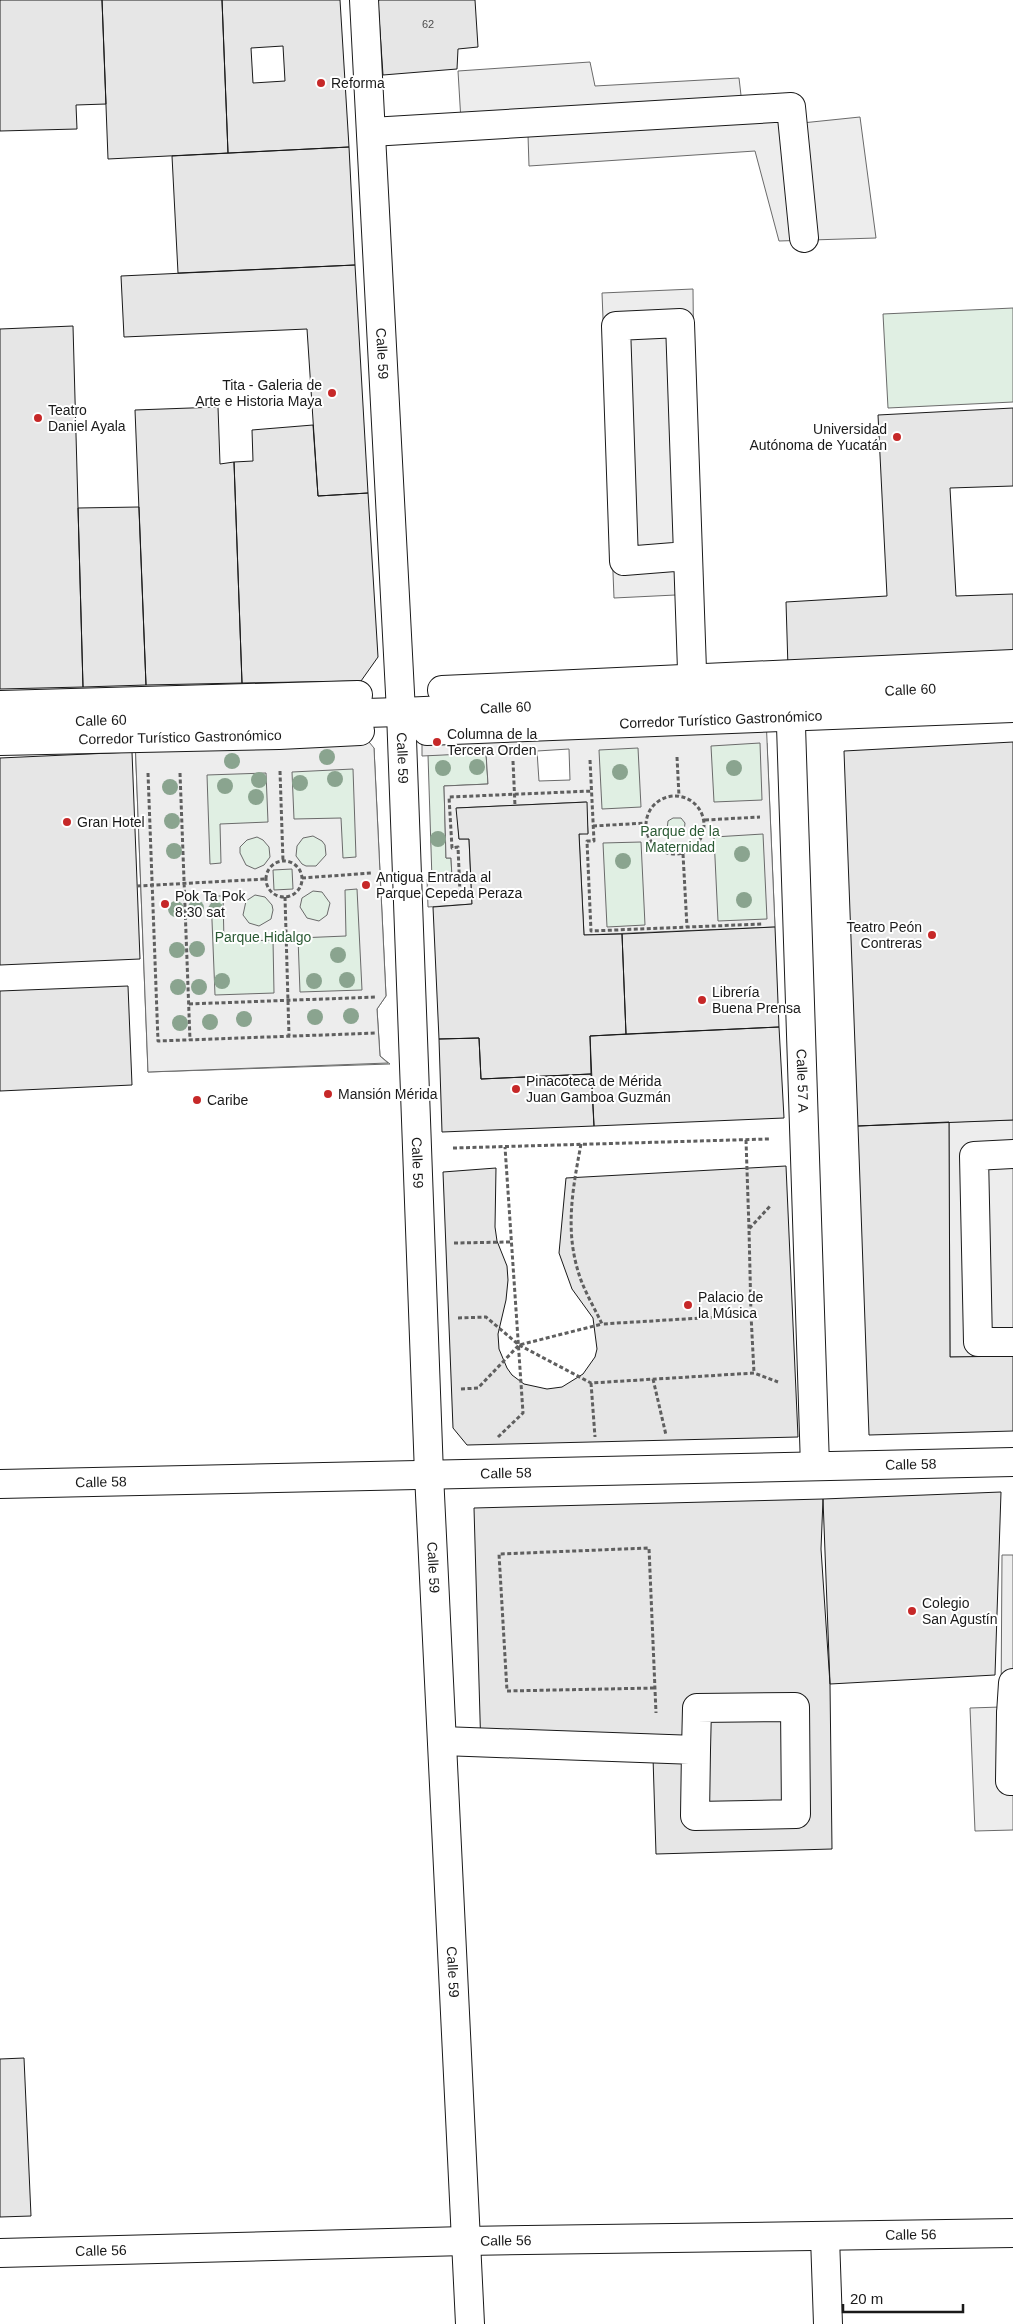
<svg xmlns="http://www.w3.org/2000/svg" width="1013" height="2324" font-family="Helvetica,sans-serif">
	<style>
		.green { fill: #e0efe3; stroke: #6a6a6a }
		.parking { fill: #ededed; stroke: #6a6a6a; fill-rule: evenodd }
		.building { fill: #e6e6e6; stroke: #1a1a1a; fill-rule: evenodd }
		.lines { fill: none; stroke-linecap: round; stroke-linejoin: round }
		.minor-casing { stroke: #1a1a1a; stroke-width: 30 }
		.major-casing { stroke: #1a1a1a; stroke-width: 30 }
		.path { stroke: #5f5f5f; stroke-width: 3; stroke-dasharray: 4 2.5; stroke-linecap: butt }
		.minor { stroke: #fff; stroke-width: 28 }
		.major { stroke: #fff; stroke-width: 28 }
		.tree { fill: #8aa48f }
		.poi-dot { fill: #c62828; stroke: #fff; stroke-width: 2 }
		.labels { text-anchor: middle; stroke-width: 4; stroke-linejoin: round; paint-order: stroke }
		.number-label { font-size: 11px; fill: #4d4d4d }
		.poi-label { font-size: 14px; fill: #1a1a1a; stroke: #fff; text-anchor: start }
		.street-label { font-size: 14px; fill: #1a1a1a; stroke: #fff }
		.park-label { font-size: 14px; fill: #2b5a34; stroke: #fff }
	</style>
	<rect width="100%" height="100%" fill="#fff"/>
	<path class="green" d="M1013 308V402L888 408 883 314Z
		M583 725 767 743 775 927 584 935 579 834 588 833Z
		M135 738 374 748 386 996 377 1009 380 1056 390 1064 148 1072Z
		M486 753 488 784 444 786 446 858H451L452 878 432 880 428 755Z"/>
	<path class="parking" d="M590 62 595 86 739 78 742 104 802 123 860 117 876 238 779 241 755 151 529 166 528 135 462 138 458 71Z
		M693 289 696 594 614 598 602 293Z
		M766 717 775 927 584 935 579 834 588 833 586 802 457 808 459 839H469L472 904 428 907 427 879 452 878 451 858H446L444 786 488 784 486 753 422 756V739L427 731ZM760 743 762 800 714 802 711 746ZM638 748 641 807 602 809 599 750ZM569 749 570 780 539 781 537 751ZM673 818H681L685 823 684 832 678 836 672 835 667 830 668 821ZM763 834 767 919 718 921 714 837ZM641 842 645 925 607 927 603 843Z
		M360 731 374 748 386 996 377 1009 380 1056 388 1063 148 1072 135 738ZM353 769 356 857 343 858 341 818 294 819 292 772ZM266 773 268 822 220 824 221 863 210 864 207 775ZM313 836 322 841 325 845 326 855 316 866H306L302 864 296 856 297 846 303 838ZM257 837 263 840 269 847 270 857 264 865 255 869 246 865 240 853V847L247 840ZM292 869 293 889 274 890 273 870ZM357 889 362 990 300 992 298 938 346 936 345 890ZM313 891 322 892 330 903 327 915 319 921 307 918 300 907 302 898ZM255 895 265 897 272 905 273 910 271 919 259 926 249 923 243 915 246 901ZM211 896H223L224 942 273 940 274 993 215 995Z
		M1013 1120V1356L950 1357 949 1122Z
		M1002 1555H1013V1830L975 1831 970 1708 1001 1707Z"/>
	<path class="building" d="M0 0H102L106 104 76 105 77 129 0 131Z
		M102 0H222L228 153 108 159Z
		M222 0H340L349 147 228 153ZM283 46 285 81 253 83 251 48Z
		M379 0H475L478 47 458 49 457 69 383 75 378 2Z
		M349 147 355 265 178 273 172 156Z
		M355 265 368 493 318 496 307 329 124 337 121 276Z
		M73 326 83 687 0 689V329Z
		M218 407 220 464 234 462 242 683 146 685 135 410Z
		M1013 408V486L950 488 956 596 1013 594V658L788 668 786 602 887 596 878 415Z
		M313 425 318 496 368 493 378 657 361 681 242 683 234 462 253 461 252 430Z
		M139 507 146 685 83 687 78 508Z
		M1013 742V1120L858 1126 844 751Z
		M132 752 140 959 0 965V758Z
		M587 802 588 834H579L584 935 622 934 626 1034 590 1036 591 1074 481 1079 479 1038 439 1039 433 907 472 904 469 839H459L456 808Z
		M775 927 779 1027 626 1034 622 934Z
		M128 986 132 1085 0 1091V991Z
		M779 1027 784 1118 594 1126 590 1036Z
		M479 1038 481 1079 591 1074 594 1126 442 1132 439 1039Z
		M949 1122 950 1357 1013 1356V1431L869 1435 858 1126Z
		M786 1166 798 1437 467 1445 453 1428 443 1172 496 1168 495 1227 497 1241 507 1266 508 1280 506 1300 498 1334 499 1349 507 1368 512 1375 524 1384 547 1389 562 1387 583 1374 595 1357 597 1349 593 1318 572 1289 559 1253 566 1178Z
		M1001 1492 995 1675 830 1684 823 1499Z
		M823 1499 821 1549 830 1684 832 1849 656 1854 653 1757 481 1752 474 1508Z
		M24 2058 31 2216 0 2217V2059Z"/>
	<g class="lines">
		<g class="minor-casing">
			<g id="minor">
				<path d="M371 132 791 107 804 238"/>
				<path d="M687 556 624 561 616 326 680 323 693 699"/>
				<path d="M442 690 1013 664"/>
				<path id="s1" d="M790 695 815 1466"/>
				<path d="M0 705 358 695"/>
				<path id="s2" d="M427 731 1013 708"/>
				<path id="s3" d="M0 741 279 735 360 731"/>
				<path d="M1013 1154 974 1156 978 1342H1013"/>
				<path d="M1011 1714 1013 1683"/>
				<path d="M1013 1714H1011L1010 1781H1013"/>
				<path d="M442 1741 696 1750 697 1708 795 1707 796 1814 695 1816 696 1750"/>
				<path d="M825 2237 828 2324"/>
				<path id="s4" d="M0 2253 465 2241 1013 2233"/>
			</g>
		</g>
		<g class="major-casing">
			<g id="major">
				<path id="s5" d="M364 0 401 712 429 1474 470 2324"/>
				<path id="s6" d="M0 723 401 712 1013 685"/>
				<path id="s7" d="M0 1484 1013 1462"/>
			</g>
		</g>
		<path class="path" d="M677 757 679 796
			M590 760 594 841H587L591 931 762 924
			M513 761 515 806
			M280 771 283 861
			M148 773 158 1041 377 1033
			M180 773 190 1040
			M646 825a29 29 0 1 1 58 0a29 29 0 1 1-58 0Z
			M705 820 760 817
			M593 826 645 823
			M683 854 687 927
			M266 879a18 18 0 1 1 36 0a18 18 0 1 1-36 0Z
			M302 878 372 873
			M137 886 266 879
			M460 893 458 847 452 848 449 797 592 791
			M443 895 472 892
			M285 897 289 1036
			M189 1004 376 997
			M746 1140 749 1229
			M581 1144C573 1187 565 1228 578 1271 583 1289 594 1307 602 1324L751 1315 749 1229 771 1205
			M453 1148 769 1139
			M454 1243 510 1242
			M751 1315 754 1373
			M458 1318 486 1317 519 1345 591 1383 754 1373 778 1382
			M653 1379 666 1435
			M591 1383 595 1437
			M461 1389 478 1388 519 1345 602 1324
			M498 1437 523 1413 505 1147
			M654 1688 507 1691 499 1554 649 1548 656 1713"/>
		<use href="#minor" class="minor"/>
		<use href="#major" class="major"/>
	</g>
	<g class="tree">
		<circle cx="327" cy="757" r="8"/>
		<circle cx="232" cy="761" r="8"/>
		<circle cx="477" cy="767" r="8"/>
		<circle cx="443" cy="768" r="8"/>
		<circle cx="734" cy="768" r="8"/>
		<circle cx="620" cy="772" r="8"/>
		<circle cx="335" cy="779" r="8"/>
		<circle cx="259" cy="780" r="8"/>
		<circle cx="300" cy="783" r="8"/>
		<circle cx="225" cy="786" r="8"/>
		<circle cx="170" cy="787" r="8"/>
		<circle cx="256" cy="797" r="8"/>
		<circle cx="172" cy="821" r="8"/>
		<circle cx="438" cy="839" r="8"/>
		<circle cx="174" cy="851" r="8"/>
		<circle cx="742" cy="854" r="8"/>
		<circle cx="623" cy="861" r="8"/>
		<circle cx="744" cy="900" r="8"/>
		<circle cx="196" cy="908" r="8"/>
		<circle cx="176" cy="909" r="8"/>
		<circle cx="216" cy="910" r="8"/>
		<circle cx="197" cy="949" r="8"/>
		<circle cx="177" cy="950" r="8"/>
		<circle cx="338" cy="955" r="8"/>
		<circle cx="347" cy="980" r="8"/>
		<circle cx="222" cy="981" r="8"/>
		<circle cx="314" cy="981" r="8"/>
		<circle cx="178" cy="987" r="8"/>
		<circle cx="199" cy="987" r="8"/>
		<circle cx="351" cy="1016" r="8"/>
		<circle cx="315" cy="1017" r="8"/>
		<circle cx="244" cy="1019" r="8"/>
		<circle cx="210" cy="1022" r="8"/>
		<circle cx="180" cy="1023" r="8"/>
	</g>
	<g class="poi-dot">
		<circle cx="321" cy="83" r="5"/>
		<circle cx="332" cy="393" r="5"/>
		<circle cx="38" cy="418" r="5"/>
		<circle cx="897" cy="437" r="5"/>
		<circle cx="437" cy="742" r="5"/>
		<circle cx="67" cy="822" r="5"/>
		<circle cx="366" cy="885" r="5"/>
		<circle cx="165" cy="904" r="5"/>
		<circle cx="932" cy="935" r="5"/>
		<circle cx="702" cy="1000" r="5"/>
		<circle cx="516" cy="1089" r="5"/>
		<circle cx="328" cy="1094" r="5"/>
		<circle cx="197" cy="1100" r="5"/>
		<circle cx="688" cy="1305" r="5"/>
		<circle cx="912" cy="1611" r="5"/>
	</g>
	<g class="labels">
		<g class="number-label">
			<text x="428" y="28">62</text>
		</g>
		<g class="poi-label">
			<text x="331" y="88">Reforma</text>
			<text x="322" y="390" text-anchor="end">Tita - Galeria de<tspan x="322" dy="16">Arte e Historia Maya</tspan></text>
			<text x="48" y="415">Teatro<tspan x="48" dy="16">Daniel Ayala</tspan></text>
			<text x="887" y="434" text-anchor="end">Universidad<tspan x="887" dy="16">Autónoma de Yucatán</tspan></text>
			<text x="447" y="739">Columna de la<tspan x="447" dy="16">Tercera Orden</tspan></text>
			<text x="77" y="827">Gran Hotel</text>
			<text x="376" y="882">Antigua Entrada al<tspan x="376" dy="16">Parque Cepeda Peraza</tspan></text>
			<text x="175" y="901">Pok Ta Pok<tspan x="175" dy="16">8.30 sat</tspan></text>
			<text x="922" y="932" text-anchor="end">Teatro Peón<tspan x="922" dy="16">Contreras</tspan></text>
			<text x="712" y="997">Librería<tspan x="712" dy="16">Buena Prensa</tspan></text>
			<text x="526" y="1086">Pinacoteca de Mérida<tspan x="526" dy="16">Juan Gamboa Guzmán</tspan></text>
			<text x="338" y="1099">Mansión Mérida</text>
			<text x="207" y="1105">Caribe</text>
			<text x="698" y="1302">Palacio de<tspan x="698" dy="16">la Música</tspan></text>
			<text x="922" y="1608">Colegio<tspan x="922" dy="16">San Agustín</tspan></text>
		</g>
		<g class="street-label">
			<text dy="5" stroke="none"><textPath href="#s5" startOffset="354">Calle 59</textPath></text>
			<text dy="5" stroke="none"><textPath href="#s6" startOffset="911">Calle 60</textPath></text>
			<text dy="5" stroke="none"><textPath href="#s6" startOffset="506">Calle 60</textPath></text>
			<text dy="5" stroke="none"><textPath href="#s2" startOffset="294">Corredor Turístico Gastronómico</textPath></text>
			<text dy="5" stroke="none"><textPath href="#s6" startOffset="101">Calle 60</textPath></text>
			<text dy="5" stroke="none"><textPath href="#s3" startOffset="180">Corredor Turístico Gastronómico</textPath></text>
			<text dy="5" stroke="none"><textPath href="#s5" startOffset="759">Calle 59</textPath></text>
			<text dy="5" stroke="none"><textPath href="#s1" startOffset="386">Calle 57 A</textPath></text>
			<text dy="5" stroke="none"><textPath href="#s5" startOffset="1164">Calle 59</textPath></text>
			<text dy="5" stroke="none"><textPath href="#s7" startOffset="911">Calle 58</textPath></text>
			<text dy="5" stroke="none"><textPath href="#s7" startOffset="506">Calle 58</textPath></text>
			<text dy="5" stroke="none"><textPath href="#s7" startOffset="101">Calle 58</textPath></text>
			<text dy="5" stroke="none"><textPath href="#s5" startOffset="1569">Calle 59</textPath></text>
			<text dy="5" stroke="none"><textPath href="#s5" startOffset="1974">Calle 59</textPath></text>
			<text dy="5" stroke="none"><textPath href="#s4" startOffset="911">Calle 56</textPath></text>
			<text dy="5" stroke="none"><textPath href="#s4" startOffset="506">Calle 56</textPath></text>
			<text dy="5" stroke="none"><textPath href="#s4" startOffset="101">Calle 56</textPath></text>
		</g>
		<g class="park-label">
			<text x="680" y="836">Parque de la<tspan x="680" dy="16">Maternidad</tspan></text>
			<text x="263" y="942">Parque Hidalgo</text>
		</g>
	</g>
	<path d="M843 2304v8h120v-8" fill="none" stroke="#1a1a1a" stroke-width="2.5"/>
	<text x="850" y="2304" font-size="15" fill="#1a1a1a" stroke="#ffffff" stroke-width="4" paint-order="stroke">20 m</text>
</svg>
